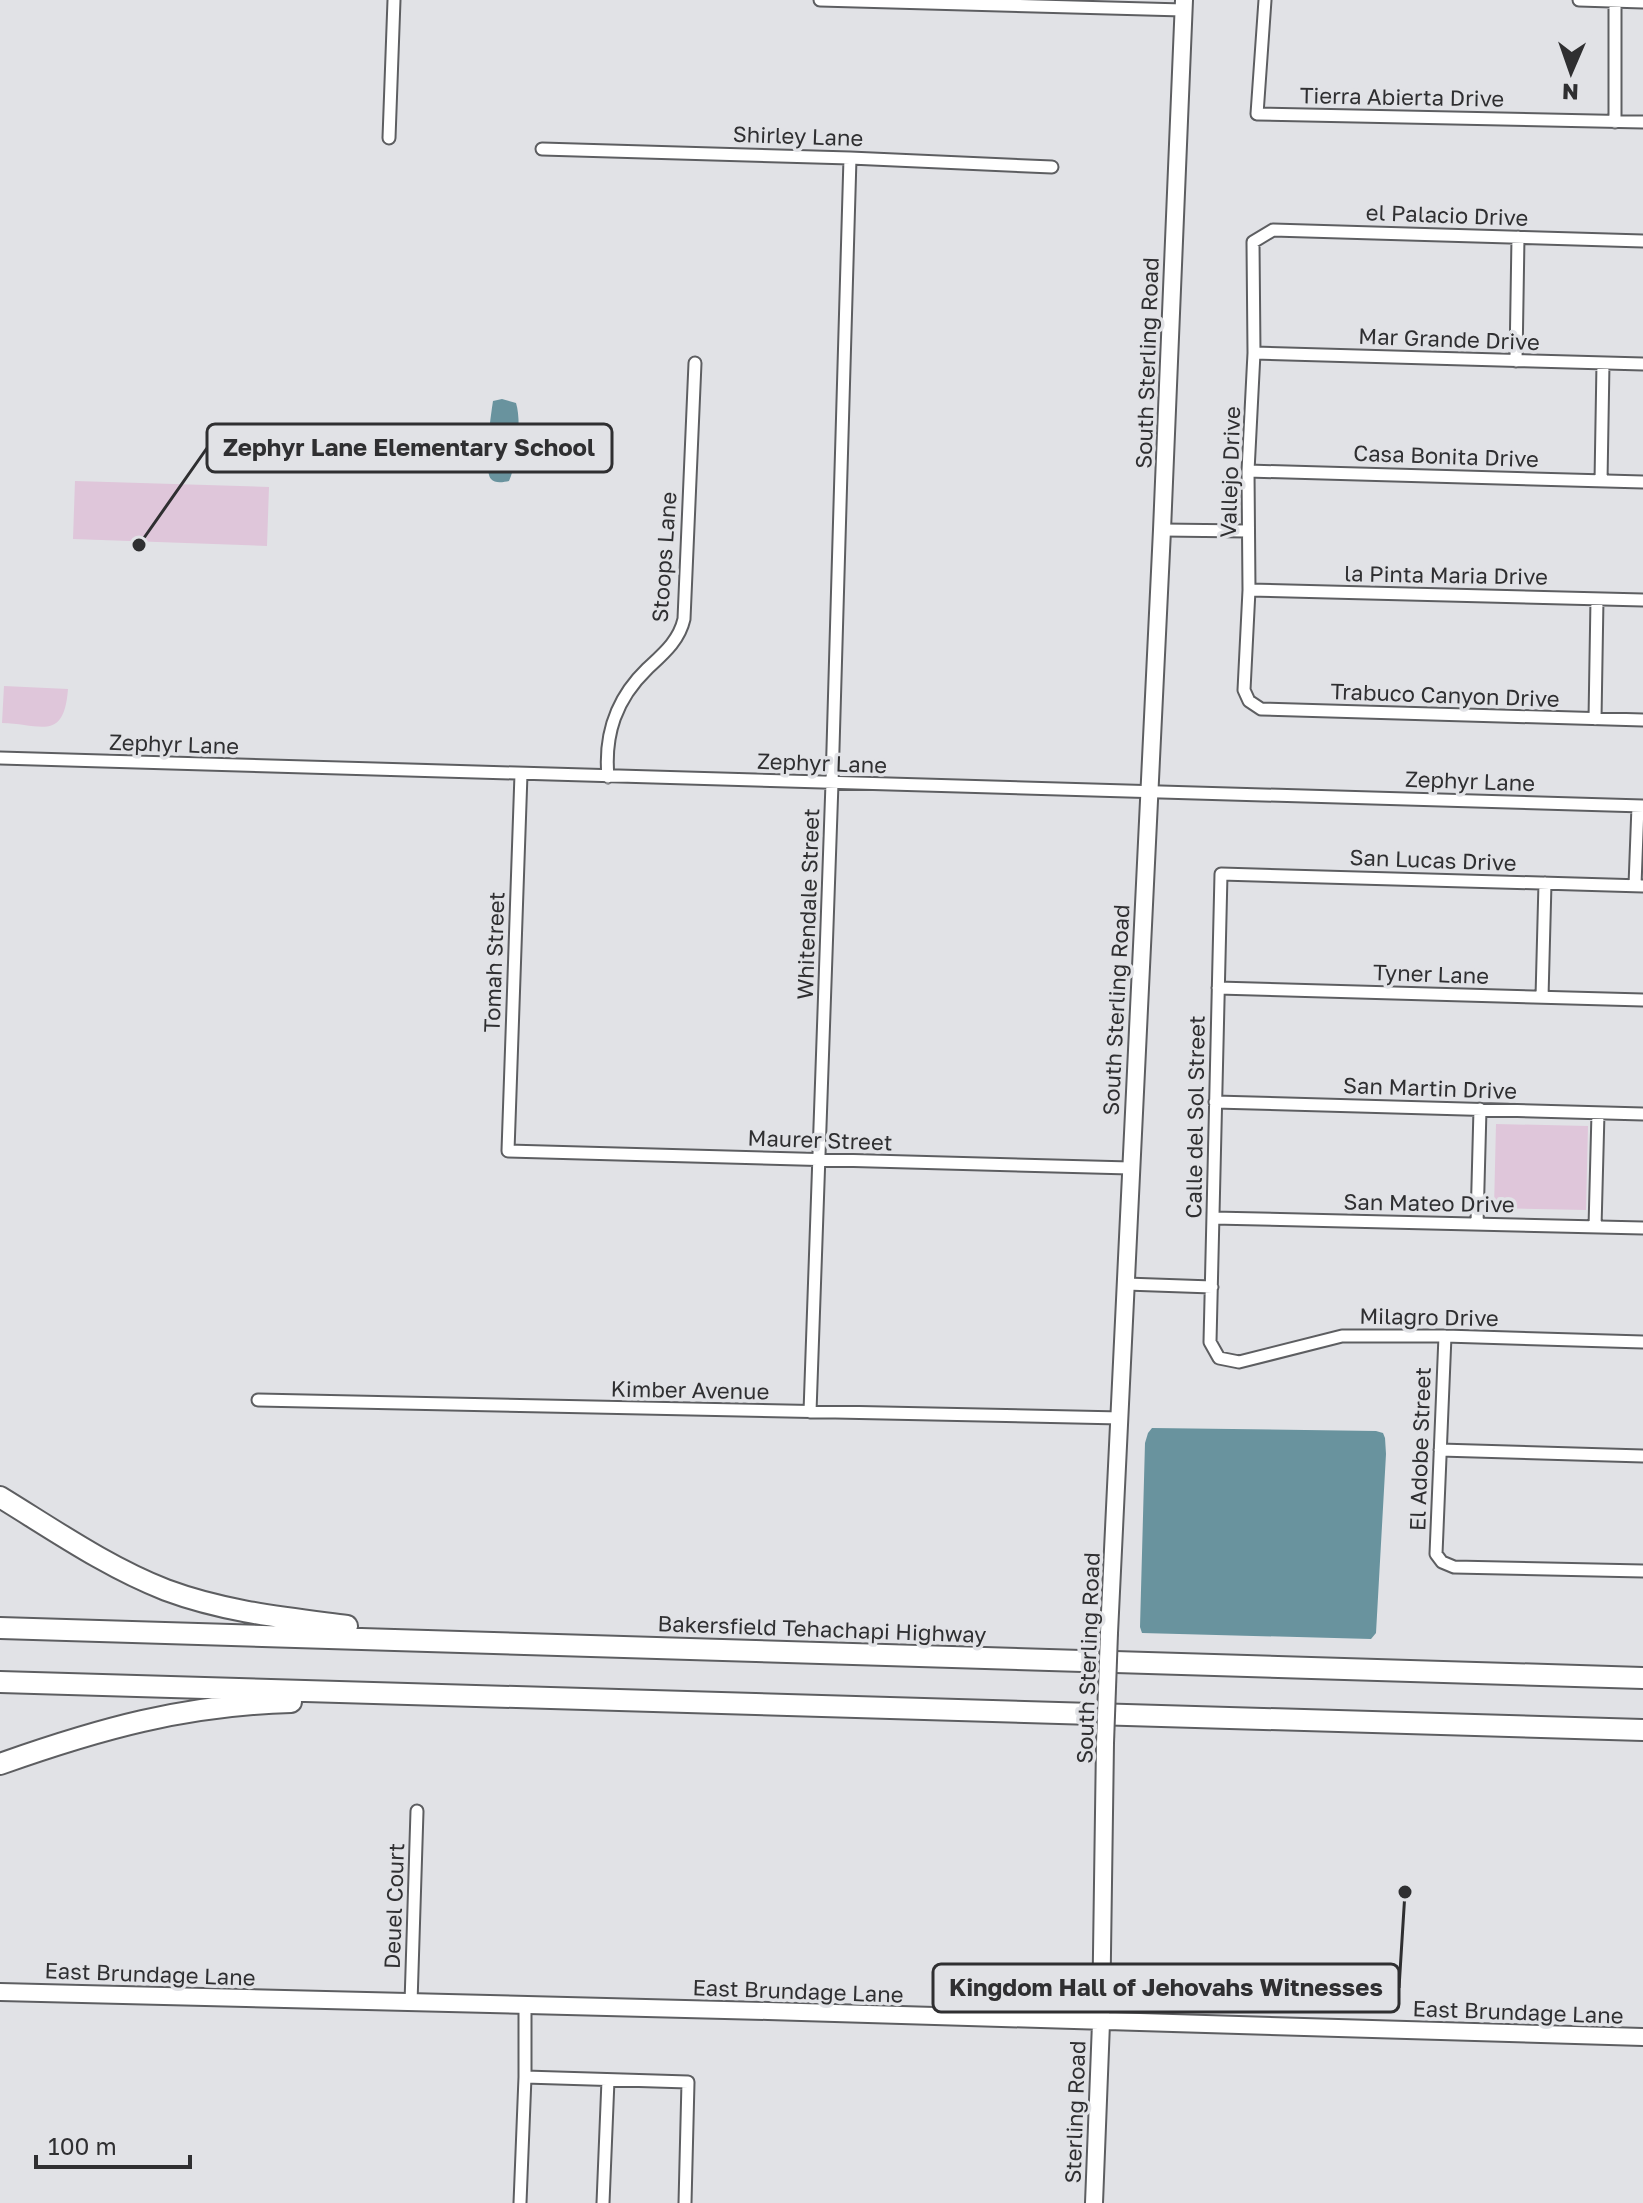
<svg xmlns="http://www.w3.org/2000/svg" width="1643" height="2203" font-family="'Golos Text',sans-serif">
	<style>
		.green { fill: #dfc6da }
		.water { fill: #69939e }
		.lines { fill: none; stroke-linecap: round; stroke-linejoin: round }
		.street-casing { stroke: #5d5e61; stroke-width: 15 }
		.secondary-casing { stroke: #5d5e61; stroke-width: 20 }
		.highway-casing { stroke: #5d5e61; stroke-width: 24 }
		.street { stroke: #fff; stroke-width: 11 }
		.secondary { stroke: #fff; stroke-width: 16 }
		.highway { stroke: #fff; stroke-width: 20 }
		.secondary-bridge-casing { stroke: #5d5e61; stroke-width: 20; stroke-linecap: butt }
		.secondary-bridge { stroke: #fff; stroke-width: 16 }
		.labels { text-anchor: middle; stroke-width: 7; stroke-linejoin: round; paint-order: stroke }
		.street-label { font-size: 22px; fill: #2f2f31; stroke: #e1e2e6 }
		.leader { fill: none; stroke: #2f2f31; stroke-width: 3 }
		.callout-dot { fill: #2f2f31; stroke: #e1e2e6; stroke-width: 3 }
		.callout { fill: #e1e2e6; stroke: #2f2f31; stroke-width: 3 }
		.callout-label { font-size: 24px; text-anchor: middle; font-weight: bold; fill: #2f2f31 }
	</style>
	<rect width="100%" height="100%" fill="#e1e2e6"/>
	<path class="green" d="M75 481 269 487 267 546 73 539Z
		M4 686 68 689C64 742 41 724 2 723Z
		M1496 1124 1588 1126 1586 1210 1494 1208Z"/>
	<path class="water" d="M502 399 516 403C522 422 517 463 509 481 504 482 495 484 491 479 483 470 491 414 493 401Z
		M1152 1428 1376 1431 1383 1433 1385 1438 1386 1454 1376 1633 1371 1639 1142 1633 1140 1627 1145 1443 1148 1433Z"/>
	<g class="lines">
		<g class="street-casing">
			<path id="street" d="M820 0 1183 10
				M1265 0 1257 114 1643 122
				M1579 0 1643 2
				M1615 0V122
				M389 138 394 0
				M542 149 850 158 1052 167
				M1643 241 1273 230 1253 242 1254 353 1248 471 1249 590 1244 690 1249 701 1261 709 1643 720
				M1254 353 1643 364
				M1516 361 1518 237
				M1248 471 1643 482
				M1601 481 1603 363
				M1162 530 1247 531
				M1249 590 1643 600
				M1595 719 1597 599
				M0 758 1643 806
				M521 774 508 1151 1130 1168
				M608 777C604 734 616 699 647 669 663 654 679 641 684 619L695 363
				M1635 885 1638 806
				M1643 886 1221 874 1210 1342 1219 1358 1239 1362 1342 1336H1445L1643 1342
				M1218 988 1643 1000
				M1542 997 1545 883
				M1215 1102 1643 1114
				M1213 1218 1643 1228
				M1477 1223 1480 1109
				M1595 1227 1598 1113
				M1126 1284 1212 1287
				M1445 1336 1436 1554 1442 1562 1454 1567 1643 1571
				M258 1400 1121 1418
				M810 1412 832 783 850 158
				M1440 1450 1643 1456
				M411 2003 417 1811
				M525 2077 688 2082 685 2203
				M520 2203 525 2077V2005
				M603 2203 608 2080"/>
		</g>
		<g class="secondary-casing">
			<path id="secondary" d="M1109 1633 1162 530 1184 0
				M0 1992 768 2011 1643 2037
				M1094 2203 1101 2023 1105 1743"/>
		</g>
		<g class="highway-casing">
			<path id="highway" d="M0 1497C54 1530 107 1567 166 1590 225 1612 286 1618 347 1626
				M0 1628 1643 1678
				M0 1682 1643 1730
				M0 1764C99 1729 184 1705 291 1702"/>
		</g>
		<use href="#street" class="street"/>
		<use href="#secondary" class="secondary"/>
		<use href="#highway" class="highway"/>
		<g class="secondary-bridge-casing">
			<path id="secondary-bridge" d="M1105 1743 1109 1633"/>
		</g>
		<use href="#secondary-bridge" class="secondary-bridge"/>
	</g>
	<g class="labels">
		<g class="street-label">
			<text transform="translate(1402 97) rotate(1)" y="8">Tierra Abierta Drive</text>
			<text transform="translate(798 136) rotate(2)" y="8">Shirley Lane</text>
			<text transform="translate(1447 215) rotate(2)" y="8">el Palacio Drive</text>
			<text transform="translate(1449 339) rotate(2)" y="8">Mar Grande Drive</text>
			<text transform="translate(1147 363) rotate(-88)" y="8">South Sterling Road</text>
			<text transform="translate(1446 456) rotate(2)" y="8">Casa Bonita Drive</text>
			<text transform="translate(1230 472) rotate(-88)" y="8">Vallejo Drive</text>
			<text transform="translate(664 557) rotate(-86)" y="8">Stoops Lane</text>
			<text transform="translate(1446 575) rotate(1)" y="8">la Pinta Maria Drive</text>
			<text transform="translate(1445 695) rotate(2)" y="8">Trabuco Canyon Drive</text>
			<text transform="translate(174 744) rotate(2)" y="8">Zephyr Lane</text>
			<text transform="translate(822 763) rotate(2)" y="8">Zephyr Lane</text>
			<text transform="translate(1470 781) rotate(2)" y="8">Zephyr Lane</text>
			<text transform="translate(1433 860) rotate(2)" y="8">San Lucas Drive</text>
			<text transform="translate(808 904) rotate(-88)" y="8">Whitendale Street</text>
			<text transform="translate(494 962) rotate(-88)" y="8">Tomah Street</text>
			<text transform="translate(1431 974) rotate(2)" y="8">Tyner Lane</text>
			<text transform="translate(1116 1010) rotate(-87)" y="8">South Sterling Road</text>
			<text transform="translate(1430 1088) rotate(2)" y="8">San Martin Drive</text>
			<text transform="translate(1195 1117) rotate(-89)" y="8">Calle del Sol Street</text>
			<text transform="translate(820 1140) rotate(2)" y="8">Maurer Street</text>
			<text transform="translate(1429 1203) rotate(1)" y="8">San Mateo Drive</text>
			<text transform="translate(1429 1317) rotate(1)" y="8">Milagro Drive</text>
			<text transform="translate(690 1390) rotate(1)" y="8">Kimber Avenue</text>
			<text transform="translate(1420 1449) rotate(-88)" y="8">El Adobe Street</text>
			<text transform="translate(822 1629) rotate(2)" y="8">Bakersfield Tehachapi Highway</text>
			<text transform="translate(1088 1658) rotate(-88)" y="8">South Sterling Road</text>
			<text transform="translate(394 1906) rotate(-88)" y="8">Deuel Court</text>
			<text transform="translate(150 1974) rotate(2)" y="8">East Brundage Lane</text>
			<text transform="translate(798 1991) rotate(2)" y="8">East Brundage Lane</text>
			<text transform="translate(1518 2012) rotate(2)" y="8">East Brundage Lane</text>
			<text transform="translate(1075 2112) rotate(-88)" y="8">Sterling Road</text>
		</g>
	</g>
	<path class="leader" d="M139 545L207 448M1405 1892L1399 1988"/>
	<g class="callout-dot">
		<circle cx="139" cy="545" r="8"/>
		<circle cx="1405" cy="1892" r="8"/>
	</g>
	<g class="callout">
		<rect x="207" y="424" width="405" height="48" rx="8"/>
		<rect x="933" y="1964" width="466" height="48" rx="8"/>
	</g>
	<g class="callout-label">
		<text x="409" y="456">Zephyr Lane Elementary School</text>
		<text x="1166" y="1996">Kingdom Hall of Jehovahs Witnesses</text>
	</g>
	<g transform="translate(1571 72) rotate(182)" stroke="#e1e2e6" stroke-width="6" paint-order="stroke">
	<path d="M0-6L14 30L0 20L-14 30Z" fill="#2f2f31"/>
	<text y="-12" font-size="22" font-weight="bold" text-anchor="middle" fill="#2f2f31">N</text>
	</g>
	<path d="M36 2155v12h154v-12" fill="none" stroke="#2f2f31" stroke-width="4"/>
	<text x="48" y="2155" font-size="24" fill="#2f2f31" stroke="#e1e2e6" stroke-width="6" paint-order="stroke">100 m</text>
</svg>
